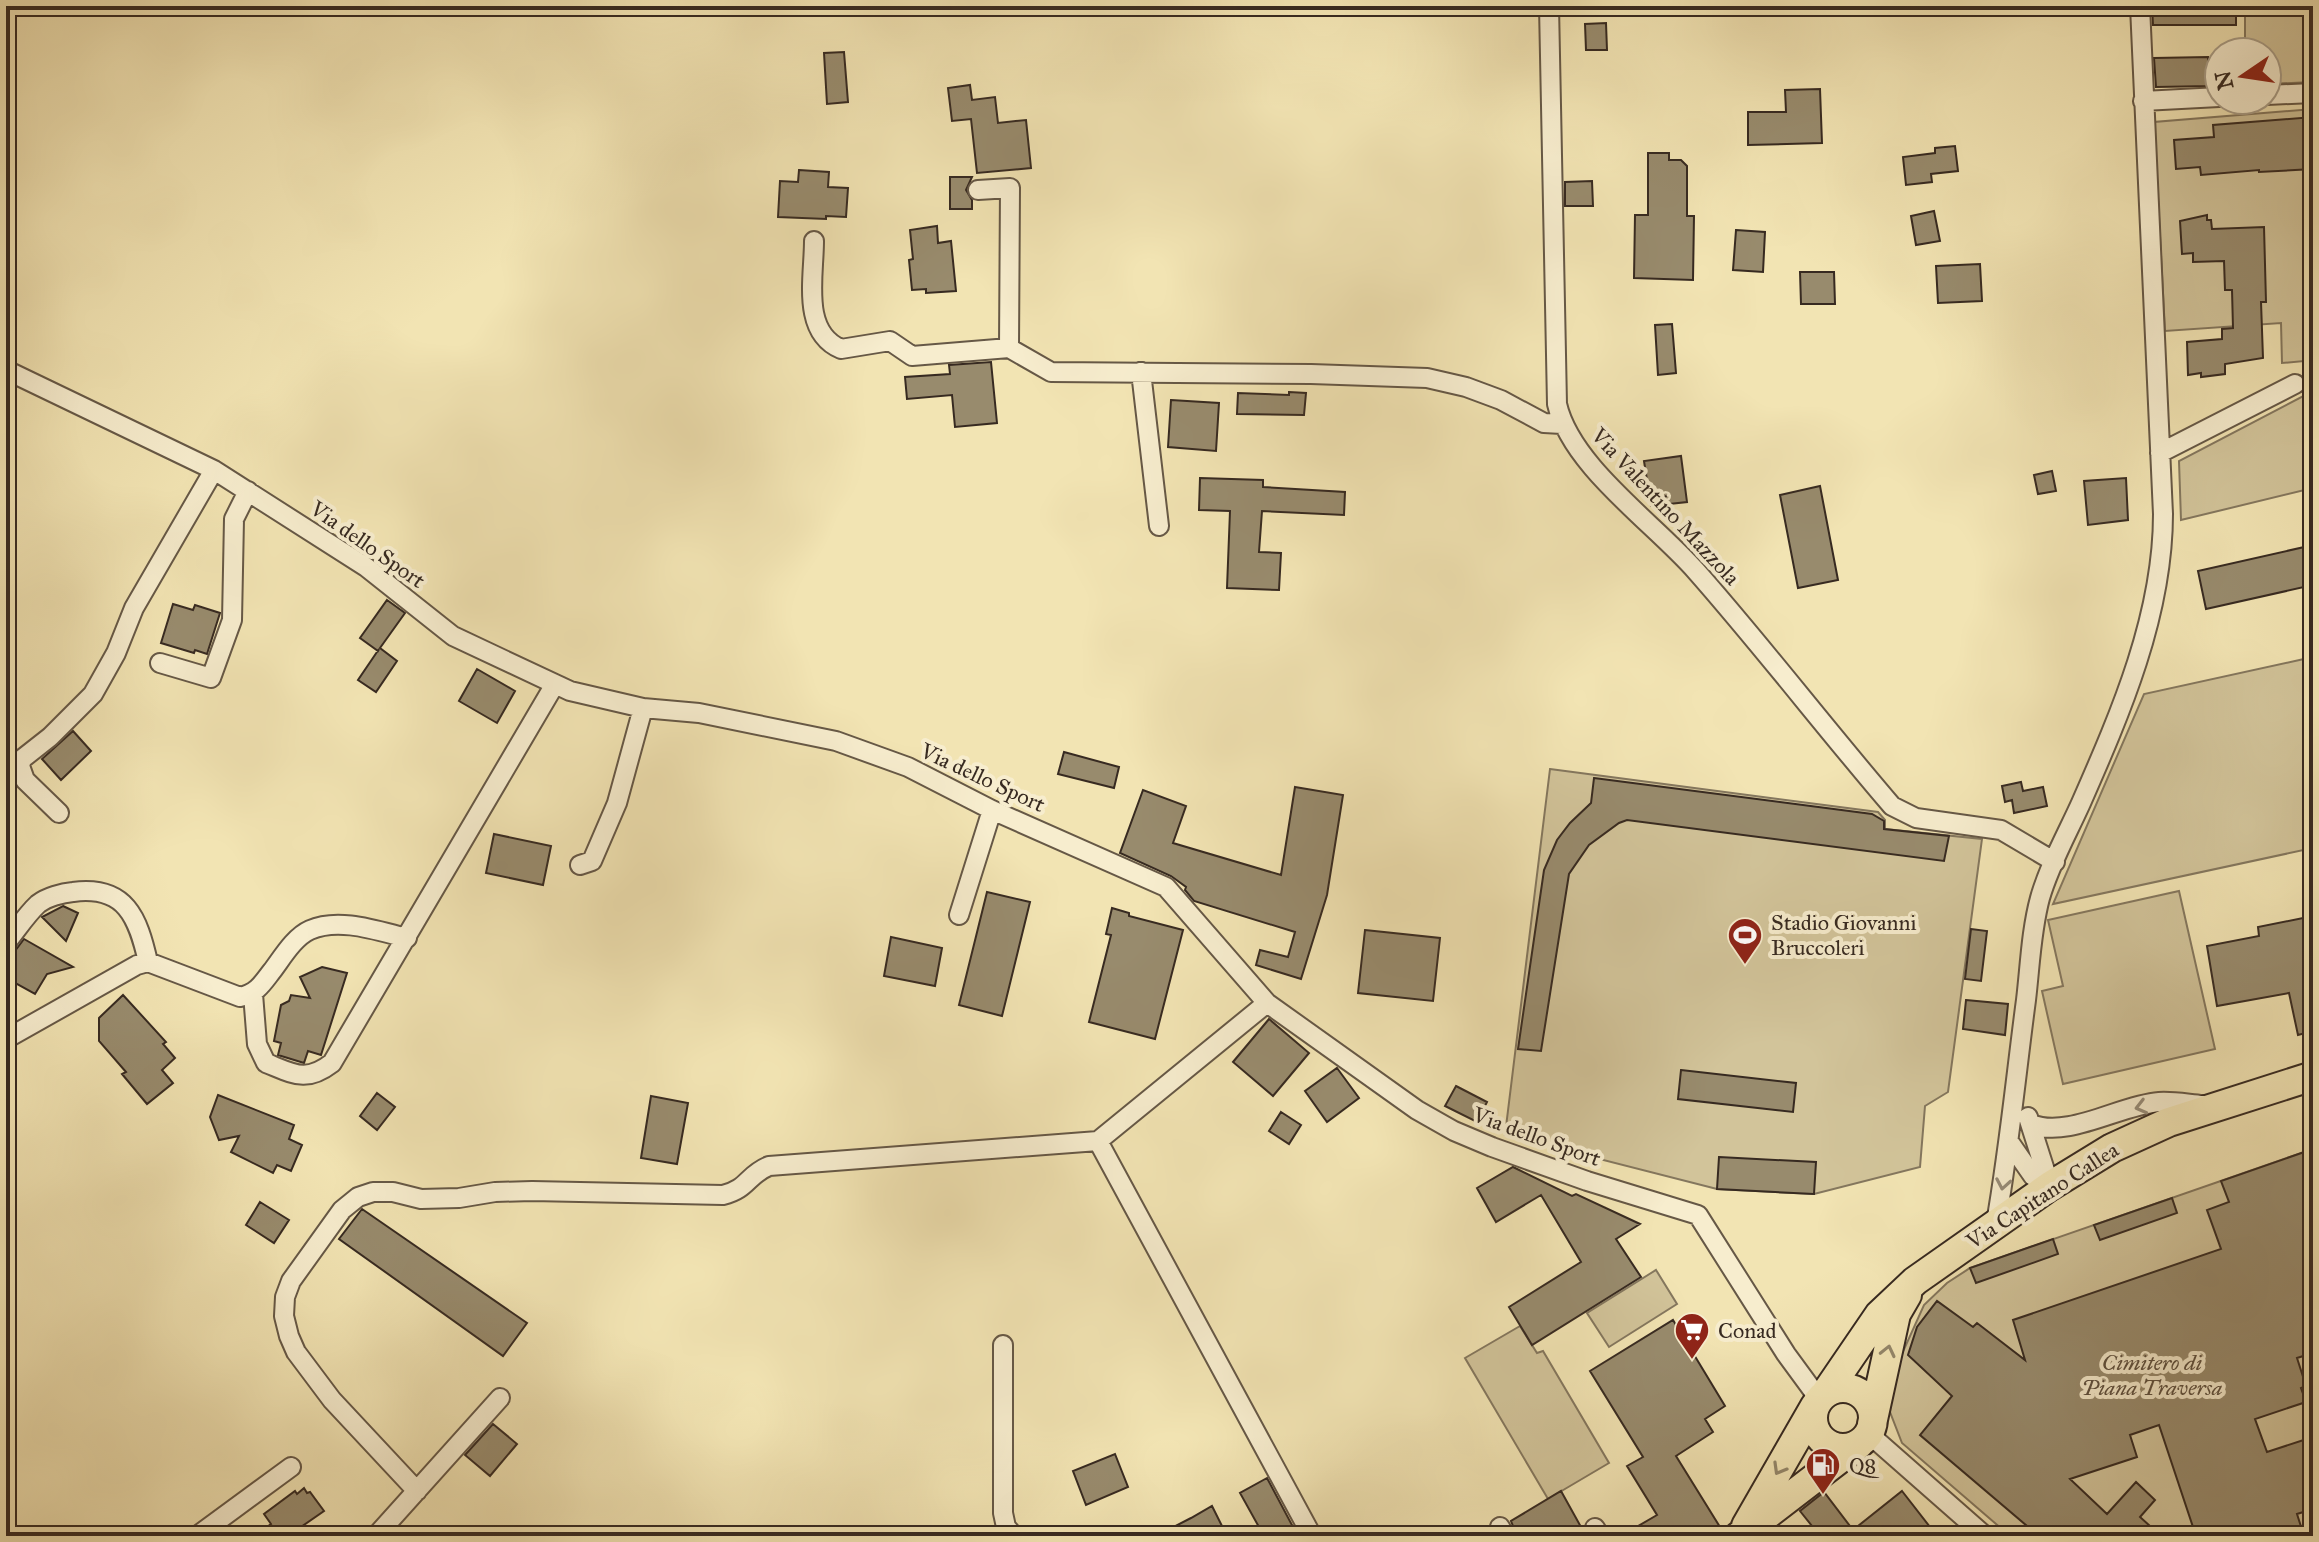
<svg xmlns="http://www.w3.org/2000/svg" width="2319" height="1542" font-family="'IM FELL Great Primer',serif">
	<style>
		.green { fill: #d2c49a; stroke: #84775e; stroke-width: 2 }
		.building { fill: #988b6d; stroke: #372a21; stroke-width: 2 }
		.lines { fill: none; stroke-linecap: round; stroke-linejoin: round }
		.minor-casing { stroke: #665846; stroke-width: 22 }
		.primary-casing { stroke: #372a21; stroke-width: 32 }
		.minor { stroke: #f7edce; stroke-width: 18 }
		.primary { stroke: #f2e4b3; stroke-width: 28 }
		.oneway { stroke: #978c78 }
		.oneway2 { stroke: #94876a }
		.labels { text-anchor: middle; stroke-width: 8; stroke-linejoin: round; paint-order: stroke }
		.street-label { font-size: 22px; fill: #372a21; stroke: #f7edce }
		.poi-label { font-size: 22px; fill: #372a21; stroke: #f7edce; text-anchor: start }
		.park-label { font-size: 22px; font-style: italic; fill: #5e503f; stroke: #f7edce }
	</style>
	<rect width="100%" height="100%" fill="#f2e4b3"/>
	<filter id="stains"><feTurbulence type="fractalNoise" baseFrequency=".0025" numOctaves="4"/><feColorMatrix values="0 0 0 0 .2 0 0 0 0 .09 0 0 0 0 .02 0 0 0 .5 -.17"/></filter>
	<radialGradient id="worn" r=".72"><stop offset=".6" stop-color="#630" stop-opacity="0"/><stop offset="1" stop-color="#630" stop-opacity=".3"/></radialGradient>
	<path class="green" d="M2245 6H2313V82L2267 84V52H2245Z
		M2313 109V390L2304 361 2282 363 2281 323 2165 331 2154 122Z
		M2313 391V488L2181 520 2179 461Z
		M2304 659 2313 704V848L2053 904 2144 694Z
		M1550 769 1878 812 1885 820V829L1982 839 1948 1092 1925 1106 1920 1167 1814 1194 1717 1189 1505 1135Z
		M2179 891 2215 1049 2063 1084 2042 991 2063 986 2048 920Z
		M2313 1149V1536H2010L1902 1443 1890 1412 1891 1386 1896 1367 1924 1305 1947 1283 1970 1268Z
		M1656 1270 1677 1304 1609 1347 1587 1313Z
		M1520 1326 1537 1353 1543 1351 1609 1463 1548 1499 1465 1358Z"/>
	<path class="building" d="M2152 6H2236V25H2153Z
		M1606 23 1607 50H1586L1585 24Z
		M844 52 848 102 827 104 824 53Z
		M2208 57 2209 86 2156 87 2154 58Z
		M970 85 972 100 995 97 998 123 1026 120 1031 168 977 173 971 119 952 121 948 88Z
		M1820 89 1822 143 1748 145V112H1786L1785 90Z
		M2313 117V169L2259 172V170L2201 175 2200 167 2176 169 2174 140 2214 137 2213 125Z
		M1955 146 1958 171 1931 174 1932 182 1906 185 1903 157 1935 153V148Z
		M1648 153H1669V160H1681L1687 166V216H1694L1693 280 1634 278 1635 215H1648Z
		M799 170 829 172 828 187 848 188 846 217 826 216V219L778 217 780 181 798 182Z
		M950 177H972L966 190 972 200V209H950Z
		M1592 181 1593 206H1565V182Z
		M1934 211 1940 241 1916 245 1911 216Z
		M2207 215V220H2211L2212 229 2264 227 2266 302H2261L2263 358 2225 364V374L2201 377V373L2188 375 2187 342 2222 339V329L2233 328 2232 290H2225L2224 261 2193 262V253L2182 254 2180 221Z
		M937 226 938 243 951 241 956 291 926 293V289L912 290 909 260 913 259 910 230Z
		M1736 230 1765 232 1763 272 1733 270Z
		M1980 264 1982 301 1938 303 1936 266Z
		M1800 272H1834L1835 304H1801Z
		M1672 324 1676 373 1658 375 1655 325Z
		M991 362 997 423 955 427 952 395 907 399 905 377 950 374 949 365Z
		M1289 392 1306 393 1304 415 1237 414 1238 393 1289 395Z
		M1171 400 1219 403 1216 451 1168 447Z
		M1681 456 1687 502 1651 506 1644 461Z
		M2052 471 2056 491 2038 494 2034 475Z
		M1200 478 1263 480V487L1345 492 1344 515 1262 511 1259 552 1281 553 1279 590 1227 588 1230 511 1199 510Z
		M2126 478 2128 520 2088 525 2084 481Z
		M1820 486 1838 580 1798 588 1780 495Z
		M2313 545V585L2206 609 2198 571Z
		M387 600 405 613 380 648 397 661 376 692 358 680 379 649 378 651 360 638Z
		M173 604 193 610 195 605 220 613 207 654 195 650 194 653 161 643Z
		M477 669 515 691 497 723 459 701Z
		M73 731 91 751 61 780 42 759Z
		M1064 752 1119 767 1114 788 1058 774Z
		M1594 778 1872 814 1884 821V829L1949 836 1944 861 1627 820 1619 823 1589 845 1569 874 1541 1051 1518 1049 1544 870 1557 840 1570 823 1591 803Z
		M2021 782 2023 791 2043 787 2047 806 2014 813 2012 800 2005 802 2002 786Z
		M1295 787 1343 795 1327 895 1301 979 1256 965 1260 950 1288 957 1295 932 1194 901 1185 890 1186 887 1171 876 1120 853 1143 790 1186 806 1173 843 1281 875Z
		M494 834 551 846 543 885 486 873Z
		M987 892 1030 902 1002 1016 959 1005Z
		M63 906 78 913 66 941 42 917Z
		M1112 908 1129 913V916L1183 930 1155 1039 1089 1022 1111 935 1106 934Z
		M2313 916V1031L2298 1035 2289 993 2217 1006 2207 946 2259 936 2258 927Z
		M1971 929 1987 931 1981 981 1965 979Z
		M1365 930 1440 938 1433 1001 1358 993Z
		M891 937 942 948 935 986 884 976Z
		M24 939 73 967 47 974 35 994 6 978V955L15 951Z
		M322 967 347 973 321 1055 308 1051 304 1063 278 1055 281 1043 274 1041 281 1005 289 1001 291 995 310 998 300 977Z
		M123 995 166 1042 163 1044 175 1058 162 1070 173 1083 147 1104 122 1074 126 1072 99 1041V1018Z
		M1966 1000 2008 1004 2005 1035 1963 1029Z
		M1269 1019 1309 1053 1273 1096 1233 1062Z
		M1337 1068 1359 1098 1327 1122 1305 1091Z
		M1681 1070 1796 1083 1793 1112 1678 1099Z
		M1456 1086 1487 1102 1477 1122 1445 1106Z
		M377 1093 395 1107 377 1130 360 1116Z
		M218 1095 294 1125 289 1139 302 1145 291 1171 277 1165 273 1173 231 1152 239 1136 219 1140 210 1117Z
		M651 1096 688 1103 677 1164 641 1158Z
		M1281 1112 1301 1125 1289 1144 1269 1131Z
		M2313 1149V1353L2297 1358 2306 1386 2301 1388 2306 1402 2255 1419 2267 1452 2313 1437V1509L2297 1514 2304 1536H2196L2159 1425 2130 1435 2137 1457 2070 1479 2107 1514 2136 1482 2155 1500 2140 1517 2161 1536H2033L2025 1529 2027 1526 1920 1435 1952 1396 1908 1355 1917 1327 1937 1301 1973 1327 1977 1323 2025 1360 2013 1320 2221 1249 2207 1210 2229 1202 2221 1181Z
		M1719 1157 1816 1162 1814 1194 1717 1189Z
		M1513 1167 1572 1196 1576 1194 1640 1224 1616 1239 1641 1277 1532 1345 1509 1307 1581 1262 1541 1195 1496 1222 1477 1188Z
		M2172 1198 2177 1213 2100 1240 2094 1225Z
		M260 1202 289 1220 274 1243 246 1225Z
		M362 1209 527 1323 503 1356 339 1239Z
		M2053 1239 2058 1254 1976 1283 1970 1268Z
		M1673 1320 1725 1406 1705 1419 1713 1432 1676 1456 1720 1527 1705 1536H1621L1657 1515 1627 1466 1643 1457 1590 1371Z
		M493 1424 517 1444 490 1476 465 1455Z
		M1115 1454 1128 1487 1086 1505 1073 1471Z
		M1267 1478 1293 1527 1277 1536H1264L1240 1493Z
		M304 1488 307 1493 310 1492 324 1511 288 1536H255L271 1524 264 1514 295 1491 297 1494Z
		M1561 1491 1586 1536H1517L1511 1521Z
		M1902 1491 1937 1536H1820L1800 1511 1824 1492 1853 1530Z
		M1212 1506 1227 1536H1156L1191 1518Z"/>
	<g class="lines">
		<g class="minor-casing">
			<path id="minor" d="M1549 6 1557 404C1571 466 1654 523 1696 571 1763 647 1825 728 1892 806L1916 818 2001 830 2055 862
				M2267 95 2313 93
				M2143 101 2219 97
				M978 190 1010 188 1009 348
				M814 241C814 277 801 332 841 349L890 341 912 356 1009 348 1051 372 1311 374 1427 378 1466 387 1501 400 1544 423 1562 424
				M6 370 214 470 366 567 453 636 570 691 643 708 699 713 836 741 908 767 992 810 1166 887 1267 1003 1417 1110 1454 1131 1492 1147 1587 1181 1698 1215 1786 1354 1819 1399
				M1141 372 1159 526
				M2160 453 2295 384
				M160 663 211 678 232 620 234 519 248 491
				M59 813 25 780 20 766 22 759 50 737 93 694 116 653 134 608 214 470
				M580 865 592 861 617 803 643 708
				M959 915 992 810
				M6 943C16 931 26 915 38 904 47 897 62 893 73 892 126 885 138 918 148 962
				M253 994 257 1044 266 1063C294 1074 306 1083 332 1063L555 684
				M6 1039 137 965 148 962 240 997C257 993 262 984 272 971 282 958 294 937 310 930 339 917 378 931 407 938
				M2028 1117 2050 1186
				M2031 1124C2068 1139 2120 1105 2159 1102 2173 1101 2189 1104 2203 1105
				M1098 1141 1312 1536
				M2010 1143 2033 1176 2050 1186
				M1996 1223C2009 1149 2016 1075 2026 1000 2030 967 2031 931 2040 898 2049 866 2067 834 2081 803 2121 712 2163 615 2163 514L2140 6
				M1003 1345V1513L1006 1527 1014 1536
				M1869 1434 1985 1536
				M417 1491 332 1400 296 1352 289 1336 284 1316 285 1297 291 1281 342 1210 358 1197 373 1192H393L421 1199 459 1198 495 1192 532 1191 723 1195C748 1189 747 1175 769 1166L1098 1141 1267 1003
				M1500 1527 1505 1536
				M1595 1528 1600 1536
				M197 1536 291 1467
				M376 1536 500 1398"/>
		</g>
		<g class="primary-casing">
			<path id="primary" d="M1813 1418a30 30 0 1 1 60 0a30 30 0 1 1-60 0Z
				M1825 1394 1879 1315 1915 1281 2050 1186 2112 1148 2169 1122 2313 1076
				M1872 1424 1896 1314 1907 1295
				M1746 1526 1815 1406
				M1739 1536 1859 1444"/>
		</g>
		<use href="#minor" class="minor"/>
		<use href="#primary" class="primary"/>
	</g>
	<defs><path id="oneway-chevron" d="M-2-3.5L2.5 0L-2 3.5" fill="none" stroke-width="1.6" stroke-linecap="round" stroke-linejoin="round" transform="scale(2)"/></defs>
	<g class="oneway">
		<use href="#oneway-chevron" transform="translate(2141 1107) rotate(166)"/>
		<use href="#oneway-chevron" transform="translate(2003 1184) rotate(100)"/>
	</g>
	<g class="oneway2">
		<use href="#oneway-chevron" transform="translate(1888 1351) rotate(-77)"/>
		<use href="#oneway-chevron" transform="translate(1779 1469) rotate(120)"/>
	</g>
	<defs>
		<g id="stadium-pin" transform="scale(1.8)"><path d="M0 17L-7.5 6A9.5 9.5 0 1 1 7.5 6Z" fill="#8f2418" stroke="#f7edce"/><path d="M0-5a6.5 5 0 1 0 0 10a6.5 5 0 1 0 0-10ZM-3.5-1.8h7v3.6h-7Z" fill="#fff"/></g>
		<g id="supermarket-pin" transform="scale(1.8)"><path d="M0 17L-7.5 6A9.5 9.5 0 1 1 7.5 6Z" fill="#8f2418" stroke="#f7edce"/><path d="M-6-5.5h2.5l.6 2H6L4.5 2H-2.5L-4.4-4H-6ZM-1.5 3.2a1.3 1.3 0 1 0 .1 0ZM3 3.2a1.3 1.3 0 1 0 .1 0Z" fill="#fff"/></g>
		<g id="fuel-pin" transform="scale(1.8)"><path d="M0 17L-7.5 6A9.5 9.5 0 1 1 7.5 6Z" fill="#8f2418" stroke="#f7edce"/><path d="M-5.5-6h7V0h2V4h1.3V-2.5L3-4.5l.8-.8L6-3V5H2.5V1h-1V6h-7ZM-4.2-4.7v3.2H.2V-4.7Z" fill="#fff"/></g>
	</defs>
	<g fill-rule="evenodd">
		<use href="#stadium-pin" x="1745" y="935"/>
		<use href="#supermarket-pin" x="1692" y="1330"/>
		<use href="#fuel-pin" x="1823" y="1465"/>
	</g>
	<g class="labels">
		<g class="street-label">
			<text transform="translate(1666 506) rotate(47)" y="8">Via Valentino Mazzola</text>
			<text transform="translate(368 544) rotate(35)" y="8">Via dello Sport</text>
			<text transform="translate(983 777) rotate(25)" y="8">Via dello Sport</text>
			<text transform="translate(1537 1136) rotate(20)" y="8">Via dello Sport</text>
			<text transform="translate(2042 1195) rotate(-33)" y="8">Via Capitano Callea</text>
		</g>
		<g class="poi-label">
			<text x="1771" y="930">Stadio Giovanni<tspan x="1771" dy="25">Bruccoleri</tspan></text>
			<text x="1718" y="1338">Conad</text>
			<text x="1849" y="1473">Q8</text>
		</g>
		<g class="park-label">
			<text x="2152" y="1370">Cimitero di<tspan x="2152" dy="25">Piana Traversa</tspan></text>
		</g>
	</g>
	<rect width="2319" height="1542" fill="none" stroke="#f2e4b3" stroke-width="32"/>
	<rect x="8" y="8" width="2303" height="1526" fill="none" stroke="#372a21" stroke-width="4"/>
	<rect x="16" y="16" width="2287" height="1510" fill="none" stroke="#372a21" stroke-width="2"/>
	<g transform="translate(2243 76) rotate(257)"><circle r="38" fill="#f7edce" stroke="#aa9f89" stroke-width="2"/>
	<path d="M0-6L14 30L0 20L-14 30Z" fill="#8f2418"/>
	<text y="-12" font-size="22" font-weight="bold" text-anchor="middle" fill="#372a21">N</text>
	</g>
	<rect width="100%" height="100%" filter="url(#stains)"/>
	<rect width="100%" height="100%" fill="url(#worn)"/>
</svg>
